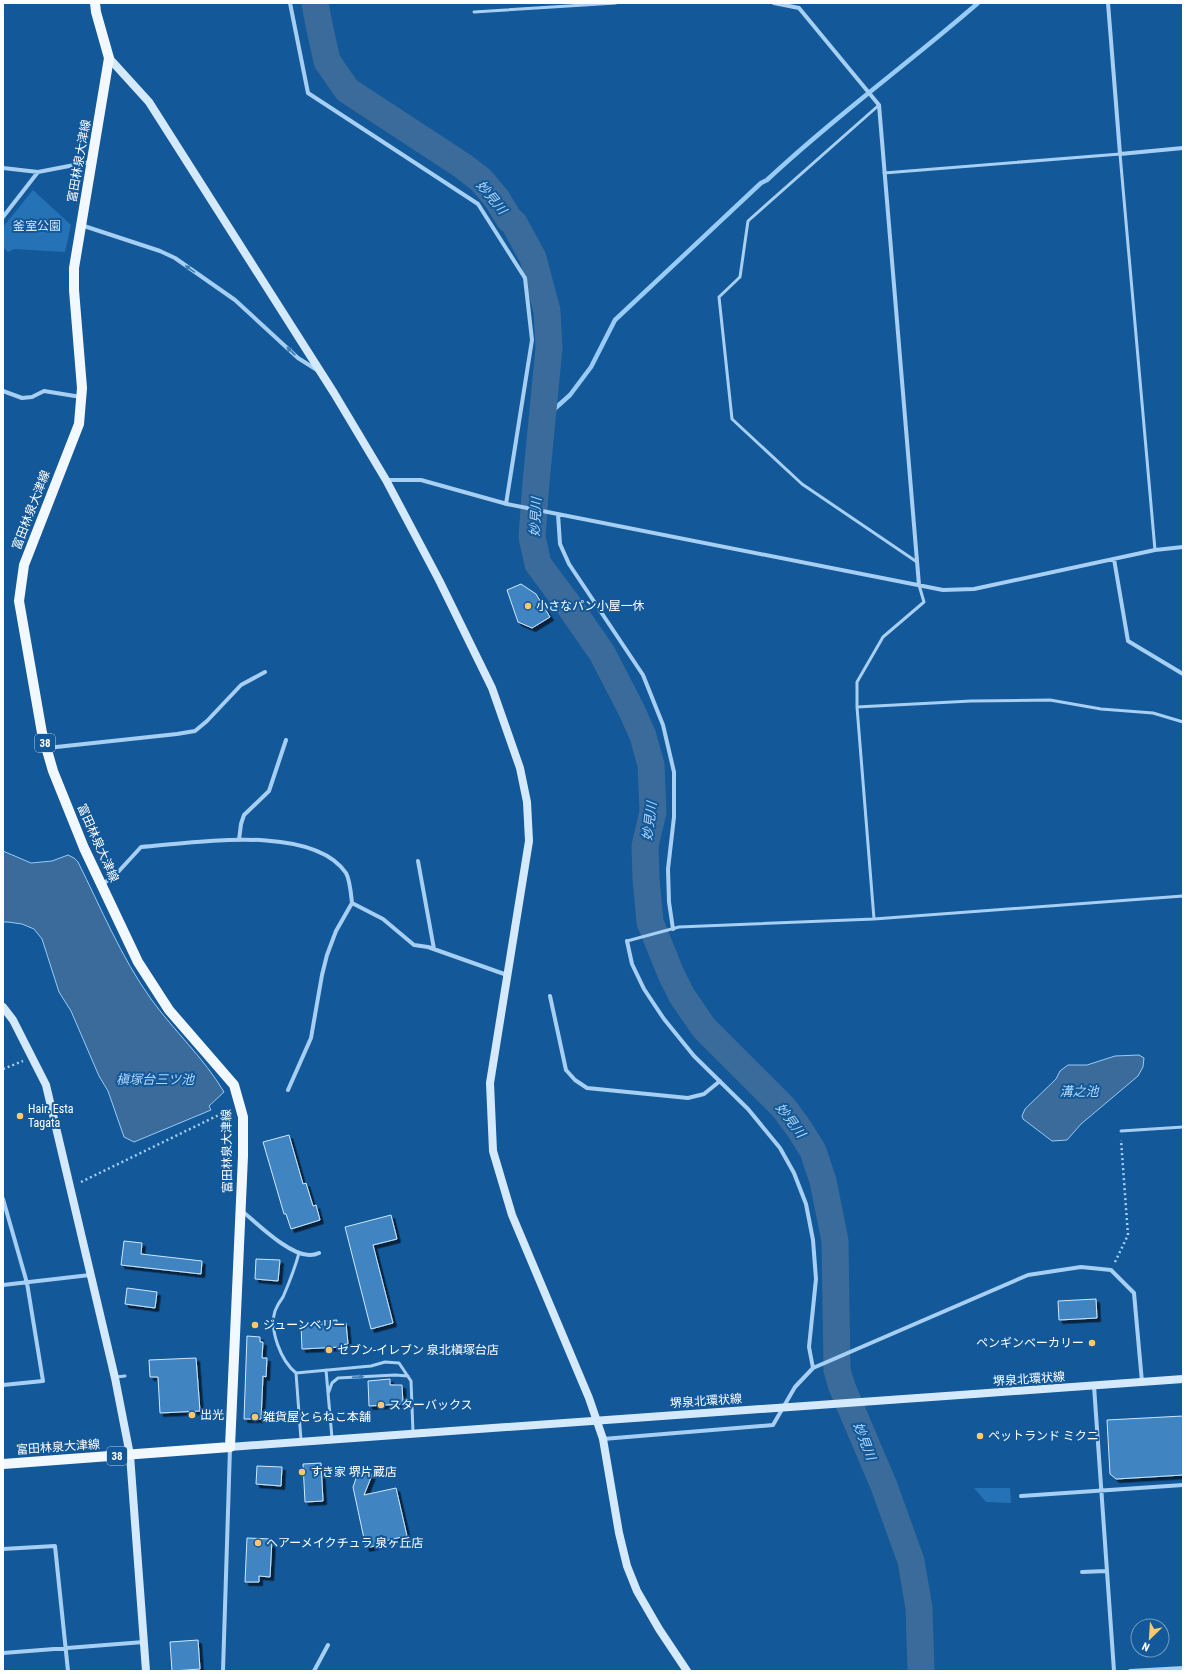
<svg xmlns="http://www.w3.org/2000/svg" width="1186" height="1674" font-family="'Roboto Condensed','Noto Sans JP',sans-serif">
	<style>
		.green { fill: #2672b7 }
		.water { fill: #3a6b9a; stroke: #98cbf6 }
		.lines { fill: none; stroke-linecap: round; stroke-linejoin: round }
		.stream { stroke: #98cbf6; stroke-width: 4.5 }
		.river { stroke: #3a6b9a; stroke-width: 27 }
		.building { fill: #4084c2; stroke: #cee7fd; filter: url(#shadow) }
		.path { stroke: #a6cff3; stroke-width: 2.5; stroke-dasharray: 2 3; stroke-linecap: butt }
		.lane { stroke: #a6cff3; stroke-width: 3 }
		.street { stroke: #a6cff3; stroke-width: 4 }
		.secondary { stroke: #d5e9fd; stroke-width: 8 }
		.primary { stroke: #f2f8ff; stroke-width: 10 }
		.secondary-bridge { stroke: #d5e9fd; stroke-width: 8 }
		.oneway { fill: #3f7cb4 }
		.poi-dot { fill: #ffc868; stroke: #135899; stroke-width: 1.5 }
		.labels { text-anchor: middle; stroke-width: 4; stroke-linejoin: round; paint-order: stroke }
		.shield { fill: #135899; stroke: #b8cde0; stroke-width: 1 }
		.shield-label { font-size: 11px; font-weight: bold; fill: #fff }
		.street-label { font-size: 12px; fill: #fff; stroke: #135899 }
		.park-label { font-size: 12px; fill: #cee7fd; stroke: #135899 }
		.poi-label { font-size: 12px; fill: #fff; stroke: #135899; text-anchor: start }
		.water-label { font-size: 13px; font-style: italic; fill: #b2d8fa; stroke: #135899 }
	</style>
	<defs>
		<filter id="shadow"><feDropShadow dx="3.5" dy="3.5" stdDeviation="0" flood-color="#0009"/></filter>
	</defs>
	<rect width="100%" height="100%" fill="#135899"/>
	<path class="green" d="M33 190 71 225 65 252 14 249 8 252 3 247V227Z
		M974 1488H1010L1011 1503 986 1502Z"/>
	<path class="water" d="M3 851 31 863 52 861 68 855 74 858 78 862C101 908 121 957 151 999 174 1031 204 1058 224 1092L209 1106 211 1110 134 1142 124 1137 108 1091 99 1076 71 1011 59 992 42 939 34 929 22 924 8 922H3Z
		M1139 1055 1144 1058 1143 1067 1138 1076 1081 1124 1067 1140 1052 1141 1023 1119 1022 1116 1025 1109 1056 1079 1060 1071 1068 1065H1087L1115 1056Z"/>
	<g class="lines">
		<path class="stream" d="M541 421 570 395 591 367 615 320 761 183 767 180C834 117 909 63 978 3"/>
		<path class="river" d="M315 3 318 20 327 61 347 90 463 166 481 180 497 199 509 219 514 223 533 258 547 311 549 348 536 482 532 537 538 564 570 607 602 653 632 711 643 736 651 765 653 812 645 846 646 879 650 922 671 974 682 996 704 1028 784 1108 800 1130 813 1151 823 1181 835 1241 837 1370 842 1387 884 1486 911 1561 919 1608 921 1671"/>
	</g>
	<path class="building" d="M521 584 536 594 550 617 532 628 518 622 507 590Z
		M289 1135 303 1184 306 1183 313 1206 316 1205 320 1220 291 1229 286 1214H284L263 1142Z
		M391 1215 397 1239 373 1245 393 1323 371 1329 345 1227Z
		M124 1241 142 1243 141 1254 202 1261 201 1274 121 1265Z
		M256 1259 280 1260 278 1281 255 1279Z
		M127 1288 157 1292 155 1308 125 1304Z
		M1096 1299 1097 1318 1059 1320 1058 1301Z
		M337 1320V1323H346L348 1344 339 1345 340 1347 302 1349 301 1325 323 1324V1321Z
		M247 1336 260 1337V1342H263L262 1358H267L266 1377 263 1376 261 1419H244Z
		M196 1358 200 1411 160 1413 158 1377H150L149 1360Z
		M390 1379V1385H402L403 1404 369 1406 368 1381Z
		M1183 1416V1475L1116 1479 1110 1474 1107 1420Z
		M321 1463 323 1501 305 1502 303 1464Z
		M257 1466 282 1467 281 1486 256 1484Z
		M359 1470 372 1475 364 1495 396 1488 407 1536 384 1541V1544L366 1548 353 1487Z
		M247 1538 272 1539 270 1577 259 1576V1582H245Z
		M198 1640 200 1669 172 1671 170 1642Z"/>
	<g class="lines">
		<path class="path" d="M3 1069 23 1061
			M81 1182 229 1110
			M1115 1262 1128 1235 1121 1140"/>
		<path class="lane" d="M474 12 616 3
			M879 105 748 221 740 277 719 297 732 419 802 484 917 562
			M884 173 1120 154 1155 550
			M857 707 971 701 1050 700 1101 709 1153 713 1183 722
			M874 919 857 707V682L883 637 924 602 919 585
			M627 941 679 927 874 919 1183 896
			M1121 1131 1183 1127
			M326 1370 332 1438
			M296 1373C281 1361 269 1330 275 1311 277 1306 280 1301 283 1297 289 1283 295 1268 299 1253
			M116 1377 125 1376
			M328 1394 332 1383 338 1378 395 1375 408 1376
			M301 1440 296 1373 371 1366 385 1362 399 1363 411 1381 413 1432"/>
		<path class="street" d="M290 3 308 93 478 204 525 278 532 340 506 504
			M774 3 799 8 879 105 919 585
			M1108 3 1120 154 1183 148
			M3 168 38 172
			M3 217 38 172 90 162
			M81 225 160 251 175 258 235 300 298 358 317 370
			M3 391 22 398 32 397 44 391 81 397
			M386 480H421L507 504 943 590 974 589 1155 550 1183 547
			M558 514 560 544 569 564 643 675 663 725 674 772V817L668 869 669 902 673 929
			M1114 559 1128 641 1183 674
			M47 748 177 734 195 731 207 721 241 685 265 672
			M239 840 241 824 244 815 269 791 286 740
			M418 861 434 949
			M102 885 119 871 141 847C193 843 312 823 346 873 350 880 351 894 352 903L383 919 414 945 428 947 507 975
			M627 941 632 964 644 989 664 1019 694 1056 748 1109 780 1148 794 1173 806 1204 813 1240 816 1279 809 1347 813 1368
			M550 996 566 1070 575 1080 587 1088 688 1098 704 1094 720 1081
			M288 1090 311 1038 322 975 327 955 336 931 352 903
			M3 1199 27 1283 43 1381 3 1385
			M242 1211C258 1224 290 1256 310 1255 313 1255 317 1254 319 1253
			M3 1285 90 1275
			M1094 1386 1114 1671
			M603 1439 773 1425 795 1387 813 1368 1028 1275 1081 1267 1111 1270 1134 1293 1142 1382
			M1021 1496 1183 1485
			M3 1549 55 1546 68 1671
			M1082 1572 1106 1571
			M3 1653 144 1642
			M223 1671 230 1448
			M314 1671 328 1645
			M1130 1671 1183 1668"/>
		<path class="secondary" d="M109 58 149 102 334 393 386 480 439 580 492 688 520 768 527 802 529 841 490 1083 493 1151 512 1215 589 1398 603 1439 619 1533 627 1566 637 1591 659 1629 687 1671
			M3 1007 13 1020 46 1085 115 1378 130 1455 146 1671
			M974 1394 1183 1379
			M230 1447 423 1433"/>
		<path class="primary" d="M3 1464 230 1447 243 1156V1117L234 1085 169 1010 138 962 84 848 53 771 42 733 19 601 24 565 79 424 82 388 74 290V268L109 58 96 12 95 3"/>
		<path class="secondary-bridge" d="M423 1433 974 1394"/>
	</g>
	<defs><path id="oneway-solid" d="M-6-.8H1V-3.2L6.5 0L1 3.2V.8H-6Z"/></defs>
	<g class="oneway">
		<use href="#oneway-solid" transform="translate(190 269) rotate(-145)"/>
		<use href="#oneway-solid" transform="translate(291 351) rotate(-136)"/>
		<use href="#oneway-solid" transform="translate(358 1377) rotate(-4)"/>
	</g>
	<g class="poi-dot">
		<circle cx="528" cy="606" r="4"/>
		<circle cx="20" cy="1116" r="4"/>
		<circle cx="255" cy="1325" r="4"/>
		<circle cx="1092" cy="1343" r="4"/>
		<circle cx="329" cy="1350" r="4"/>
		<circle cx="381" cy="1405" r="4"/>
		<circle cx="192" cy="1415" r="4"/>
		<circle cx="255" cy="1417" r="4"/>
		<circle cx="980" cy="1436" r="4"/>
		<circle cx="302" cy="1472" r="4"/>
		<circle cx="258" cy="1543" r="4"/>
	</g>
	<g class="labels">
		<g class="shield">
			<rect x="35" y="734" width="20" height="18" rx="3"/>
			<rect x="107" y="1447" width="20" height="18" rx="3"/>
		</g>
		<g class="shield-label">
			<text x="45" y="747">38</text>
			<text x="117" y="1460">38</text>
		</g>
		<g class="street-label">
			<text transform="translate(79 161) rotate(-80)" y="4">富田林泉大津線</text>
			<text transform="translate(31 510) rotate(-69)" y="4">富田林泉大津線</text>
			<text transform="translate(98 843) rotate(66)" y="4">富田林泉大津線</text>
			<text transform="translate(227 1151) rotate(-91)" y="4">富田林泉大津線</text>
			<text transform="translate(1029 1379) rotate(-4)" y="4">堺泉北環状線</text>
			<text transform="translate(706 1401) rotate(-4)" y="4">堺泉北環状線</text>
			<text transform="translate(58 1447) rotate(-4)" y="4">富田林泉大津線</text>
		</g>
		<g class="park-label">
			<text x="37" y="230">釜室公園</text>
		</g>
		<g class="poi-label">
			<text x="536" y="610">小さなパン小屋一休</text>
			<text x="28" y="1113">Hair. Esta<tspan x="28" dy="14">Tagata</tspan></text>
			<text x="263" y="1329">ジューンベリー</text>
			<text x="1084" y="1347" text-anchor="end">ペンギンベーカリー</text>
			<text x="337" y="1354">セブン-イレブン 泉北槇塚台店</text>
			<text x="389" y="1409">スターバックス</text>
			<text x="200" y="1419">出光</text>
			<text x="263" y="1421">雑貨屋とらねこ本舗</text>
			<text x="988" y="1440">ペットランド ミクニ</text>
			<text x="310" y="1476">すき家 堺片蔵店</text>
			<text x="266" y="1547">ヘアーメイクチュラ 泉ヶ丘店</text>
		</g>
		<g class="water-label">
			<text transform="translate(492 197) rotate(50)" y="5">妙見川</text>
			<text transform="translate(535 517) rotate(-87)" y="5">妙見川</text>
			<text transform="translate(649 821) rotate(-83)" y="5">妙見川</text>
			<text x="155" y="1084">槇塚台三ツ池</text>
			<text x="1079" y="1096">溝之池</text>
			<text transform="translate(791 1120) rotate(53)" y="5">妙見川</text>
			<text transform="translate(865 1441) rotate(69)" y="5">妙見川</text>
		</g>
	</g>
	<rect width="1186" height="1674" fill="none" stroke="#ffffff" stroke-width="8"/>
	<g transform="translate(1150 1638) rotate(205)"><circle r="19" fill="#135899" stroke="#719bc2"/>
	<path d="M0-3L7 15L0 10L-7 15Z" fill="#ffc868"/>
	<text y="-6" font-size="11" font-weight="bold" text-anchor="middle" fill="#ffffff">N</text>
	</g>
</svg>
